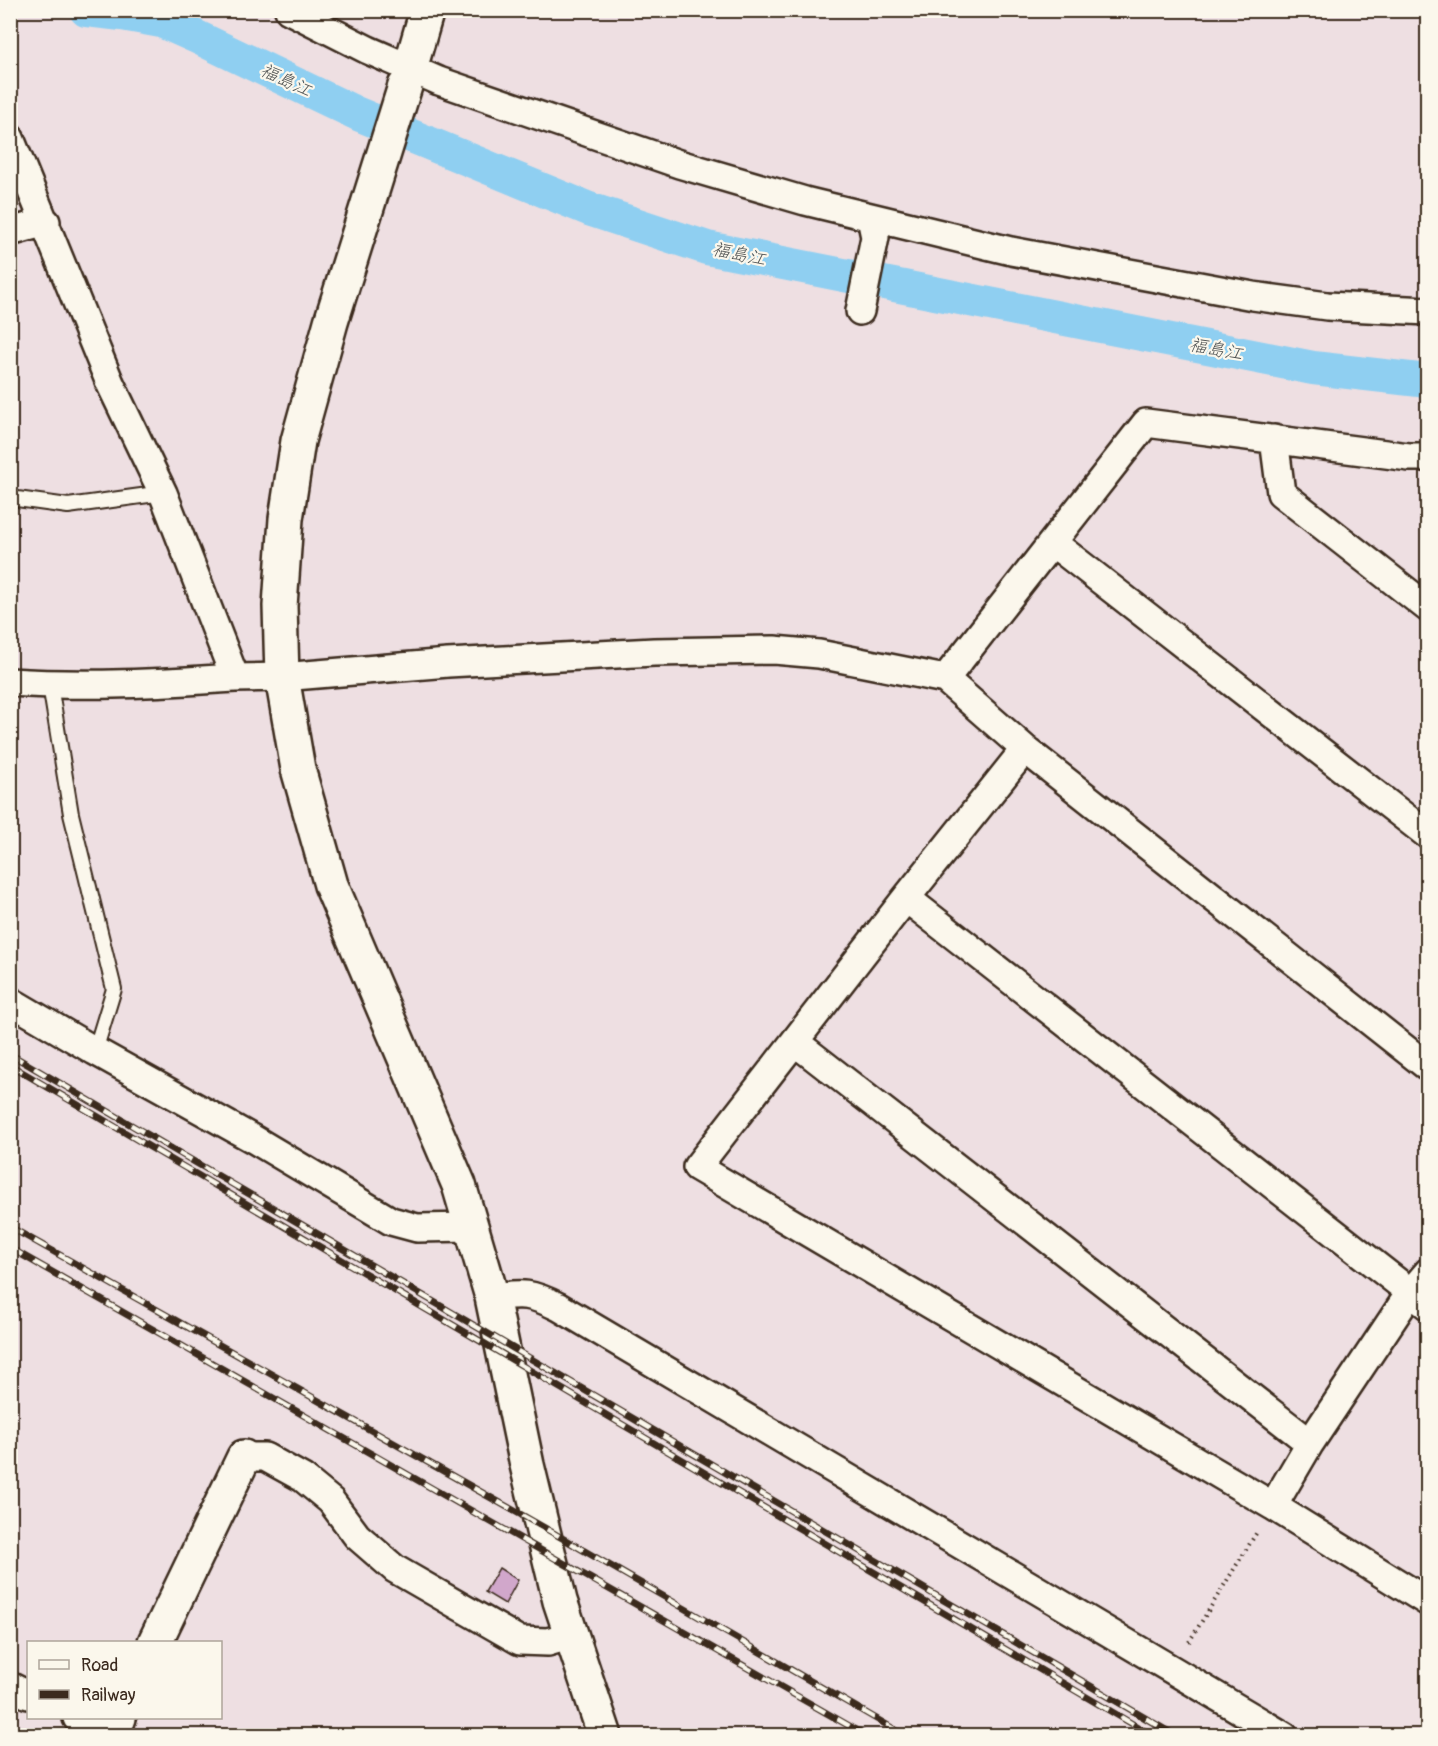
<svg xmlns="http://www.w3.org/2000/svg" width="1438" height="1746" font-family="Pangolin,'Klee One',sans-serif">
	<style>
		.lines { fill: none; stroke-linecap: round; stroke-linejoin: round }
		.canal { stroke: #8fcff1; stroke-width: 34 }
		.building { fill: #d1a7cb; stroke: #3b2a1e; stroke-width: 1.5 }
		.service-casing { stroke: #3b2a1e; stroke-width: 18 }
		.minor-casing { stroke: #3b2a1e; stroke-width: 32 }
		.tertiary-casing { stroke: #3b2a1e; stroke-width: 38 }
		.path { stroke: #3b2a1e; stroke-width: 4; stroke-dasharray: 1.5 4.5; stroke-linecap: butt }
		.service { stroke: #fbf7ec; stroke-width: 14 }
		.minor { stroke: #fbf7ec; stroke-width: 27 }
		.tertiary { stroke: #fbf7ec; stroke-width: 33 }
		.rail-casing { stroke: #3b2a1e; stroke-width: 7 }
		.rail { stroke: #fbf7ec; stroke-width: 4.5; stroke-dasharray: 14; stroke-linecap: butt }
		.labels { text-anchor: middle; stroke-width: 4.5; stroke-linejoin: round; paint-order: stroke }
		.water-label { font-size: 18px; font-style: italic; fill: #505353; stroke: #fbf7ec }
	</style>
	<rect width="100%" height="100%" fill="#eedfe2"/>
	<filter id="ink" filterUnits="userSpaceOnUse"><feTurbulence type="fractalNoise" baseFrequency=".0167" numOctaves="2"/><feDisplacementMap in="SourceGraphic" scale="12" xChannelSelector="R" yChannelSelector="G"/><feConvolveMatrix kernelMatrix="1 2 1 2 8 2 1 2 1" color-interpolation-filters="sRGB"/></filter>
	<g filter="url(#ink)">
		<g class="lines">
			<path class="canal" d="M86 10 122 14 161 21 197 37 358 114 589 209 707 248 1313 368 1428 381"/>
		</g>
		<path class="building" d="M499 1568 518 1580 505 1604 485 1592Z"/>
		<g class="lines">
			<g class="service-casing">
				<path id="service" d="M10 498 68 506 163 493
					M50 685 71 814 114 989 95 1051"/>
			</g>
			<g class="minor-casing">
				<path id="minor" d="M289 10 368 50 439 81 679 164 805 201 1011 251 1253 296 1327 306 1428 311
					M10 138 110 383 163 493 235 678 282 677 448 663 654 652 774 650 819 654 945 679 1025 749 1428 1067
					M10 229 17 230 46 222
					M860 311 875 237 871 218
					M1274 439 1281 493 1428 608
					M1053 543 1428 835
					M945 679 1146 423 1409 457H1428
					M10 682C86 687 160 683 235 678
					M1025 749 906 898 697 1167 1273 1506 1428 1602
					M906 898 1428 1306
					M10 1001 95 1051 255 1140 391 1221 417 1228 471 1227
					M795 1042 1310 1443
					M492 1297C524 1293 531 1293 559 1307L1284 1736
					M244 1457H265L303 1478 331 1501 357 1536 395 1569 520 1641 548 1642 571 1635
					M1273 1506 1310 1443 1410 1293 1428 1272
					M10 1686 28 1695
					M77 1718 111 1734"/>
			</g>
			<g class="tertiary-casing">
				<path id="tertiary" d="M410 69 427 10
					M405 86 331 322 298 441 286 519 280 606 282 677 298 769 331 885 459 1185 492 1297 527 1465 560 1601 605 1736
					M155 1642 244 1457
					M110 1736 119 1718"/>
			</g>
			<path class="path" d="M1189 1642 1257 1532"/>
			<use href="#service" class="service"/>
			<use href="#minor" class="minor"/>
			<use href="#tertiary" class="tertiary"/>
			<g class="rail-casing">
				<path id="rail" d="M10 1054 1176 1736
					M10 1065 1153 1736
					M10 1227 543 1527 906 1736
					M10 1248 867 1736"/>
			</g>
			<use href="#rail" class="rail"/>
		</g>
	</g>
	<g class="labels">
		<g class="water-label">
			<text transform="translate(286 80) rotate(25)" y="6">福島江</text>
			<text transform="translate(739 254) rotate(12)" y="6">福島江</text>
			<text transform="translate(1216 349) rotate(11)" y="6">福島江</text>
		</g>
	</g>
	<rect width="1438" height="1746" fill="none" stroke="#fbf7ec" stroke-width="36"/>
	<rect x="18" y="18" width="1402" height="1710" fill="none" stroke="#3b2a1e" stroke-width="2" filter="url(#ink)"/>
	<rect x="27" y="1641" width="195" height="78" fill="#fbf7ec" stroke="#aea59a" stroke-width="1.5"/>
	<rect x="39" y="1660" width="30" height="9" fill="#fbf7ec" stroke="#aea59a" stroke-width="1.5"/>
	<text x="81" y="1671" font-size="18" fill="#3b2a1e">Road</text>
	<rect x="39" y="1690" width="30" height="9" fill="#3b2a1e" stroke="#aea59a" stroke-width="1.5"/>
	<text x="81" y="1701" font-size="18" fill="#3b2a1e">Railway</text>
</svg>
